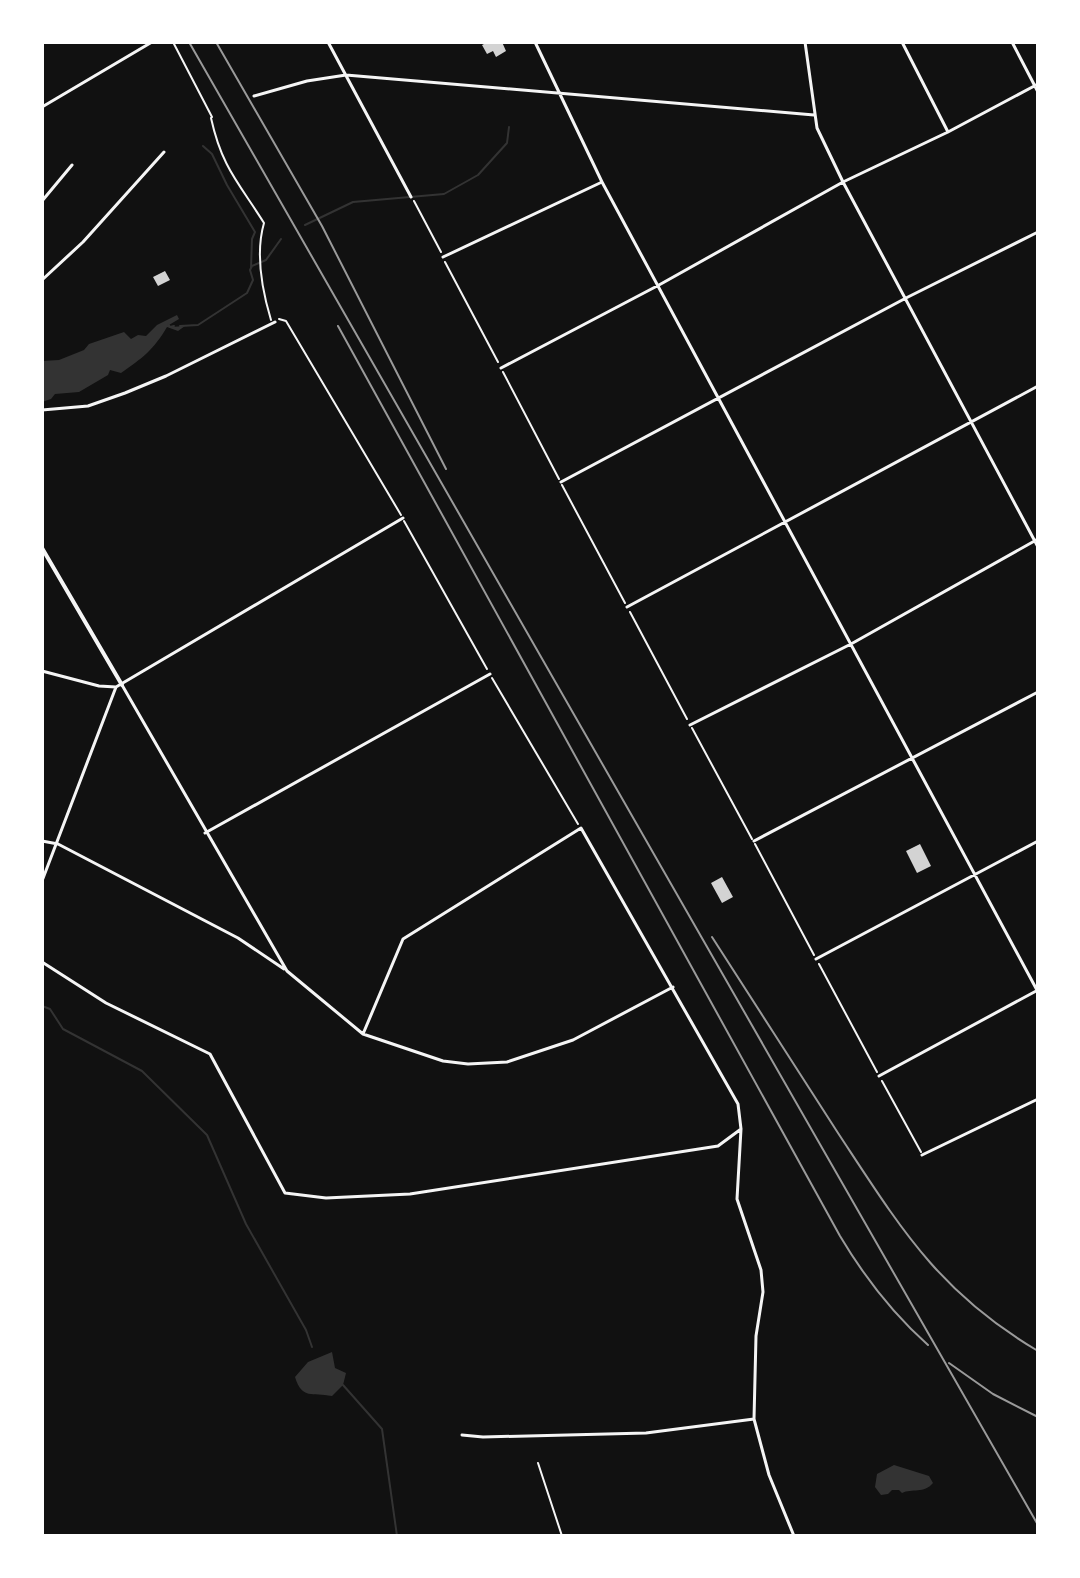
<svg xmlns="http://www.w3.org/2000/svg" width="1080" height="1578" font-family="'Work Sans',sans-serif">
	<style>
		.water { fill: #333 }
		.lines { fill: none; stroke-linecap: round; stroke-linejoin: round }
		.stream { stroke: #333; stroke-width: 2 }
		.building { fill: #d3d3d3 }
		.path { stroke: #f5f5f5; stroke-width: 2 }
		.service { stroke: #f5f5f5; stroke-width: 2 }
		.minor { stroke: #f5f5f5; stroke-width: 3 }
		.tertiary { stroke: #f5f5f5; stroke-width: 4 }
		.rail { stroke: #9a9a9a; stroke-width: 2 }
	</style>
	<rect width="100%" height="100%" fill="#111"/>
	<path class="water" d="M177 315 179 319 169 325 171 327 185 326 178 331 167 327C154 349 143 358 121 373L110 370 108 375 79 392 55 394 51 399 42 402V361L59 360 84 350 89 344 124 332 131 339 138 335 146 336 157 325Z
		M332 1352 335 1368 346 1373 343 1385 332 1396C312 1392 302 1400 295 1377L308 1362Z
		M894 1465 929 1476 933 1483C924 1494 912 1488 902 1493L899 1490H892L888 1494 881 1495 875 1487 877 1474Z"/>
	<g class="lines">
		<path class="stream" d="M203 146 212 154 227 185 255 232 252 239 251 268
			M305 225 353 202 444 194 478 175 507 143 509 127
			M168 324 170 327 174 326
			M180 326 198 325 247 293 253 280 250 270 252 266 266 260 281 239
			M42 1006 50 1009 63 1029 142 1071 207 1135 246 1224 306 1330 312 1347
			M343 1385 382 1429 397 1536"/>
	</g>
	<path class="building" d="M488 42H502L506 51 496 57 493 51 487 54 482 45Z
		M165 271 170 280 158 286 153 277Z
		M920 844 931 866 917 873 906 851Z
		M722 877 733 897 722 903 711 883Z"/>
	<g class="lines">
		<path class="path" d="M173 42 212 117
			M211 118C222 168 239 183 264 223 255 254 262 290 271 320
			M414 201 441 252
			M445 262 498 362
			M279 319 286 321 401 515
			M503 372 559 479
			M562 485 625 603
			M404 521 487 669
			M630 612 687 719
			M492 678 578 824
			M692 728 752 839
			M755 844 814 955
			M819 964 877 1072
			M882 1081 921 1152"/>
		<path class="service" d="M538 1463 562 1536"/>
		<path class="minor" d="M328 42 411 197
			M535 42 602 182 1038 992
			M805 42 817 128 843 182 1038 547
			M902 42 948 132
			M1012 42 1038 92
			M254 96 307 81 346 75 814 115
			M42 107 152 42
			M42 201 72 165
			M443 257 602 182
			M42 280 83 242 164 152
			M501 368 659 285 843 182 948 132 1038 84
			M42 410 88 406 125 393 166 376 275 322
			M561 482 906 298 1038 232
			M627 607 1038 386
			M42 671 99 686 116 687
			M122 685 287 971 363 1034 443 1061 468 1064 507 1062 573 1040 673 987
			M690 725 851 644 1038 539
			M205 833 490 674
			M42 841 58 844 238 938 284 969
			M754 841 1038 692
			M42 881 116 687 403 518
			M816 959 1038 841
			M42 962 106 1003 210 1054 285 1193 326 1198 410 1194 718 1146 741 1129
			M363 1034 403 939 581 828 738 1104 741 1129 737 1199 761 1270 763 1292 756 1336 754 1419 769 1475 794 1536
			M879 1076 1038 990
			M922 1155 1038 1099
			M462 1435 483 1437 646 1433 754 1419"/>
		<path class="tertiary" d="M42 548 122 685"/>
		<path class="rail" d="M189 42 1038 1525
			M216 42 322 226 446 469
			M338 326 840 1236C865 1278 892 1313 928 1345
			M712 937C754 1002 796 1068 838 1133 900 1227 938 1292 1038 1351
			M949 1363 993 1394 1038 1417"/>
	</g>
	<rect width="1080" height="1578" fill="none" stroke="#ffffff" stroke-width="88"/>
</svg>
